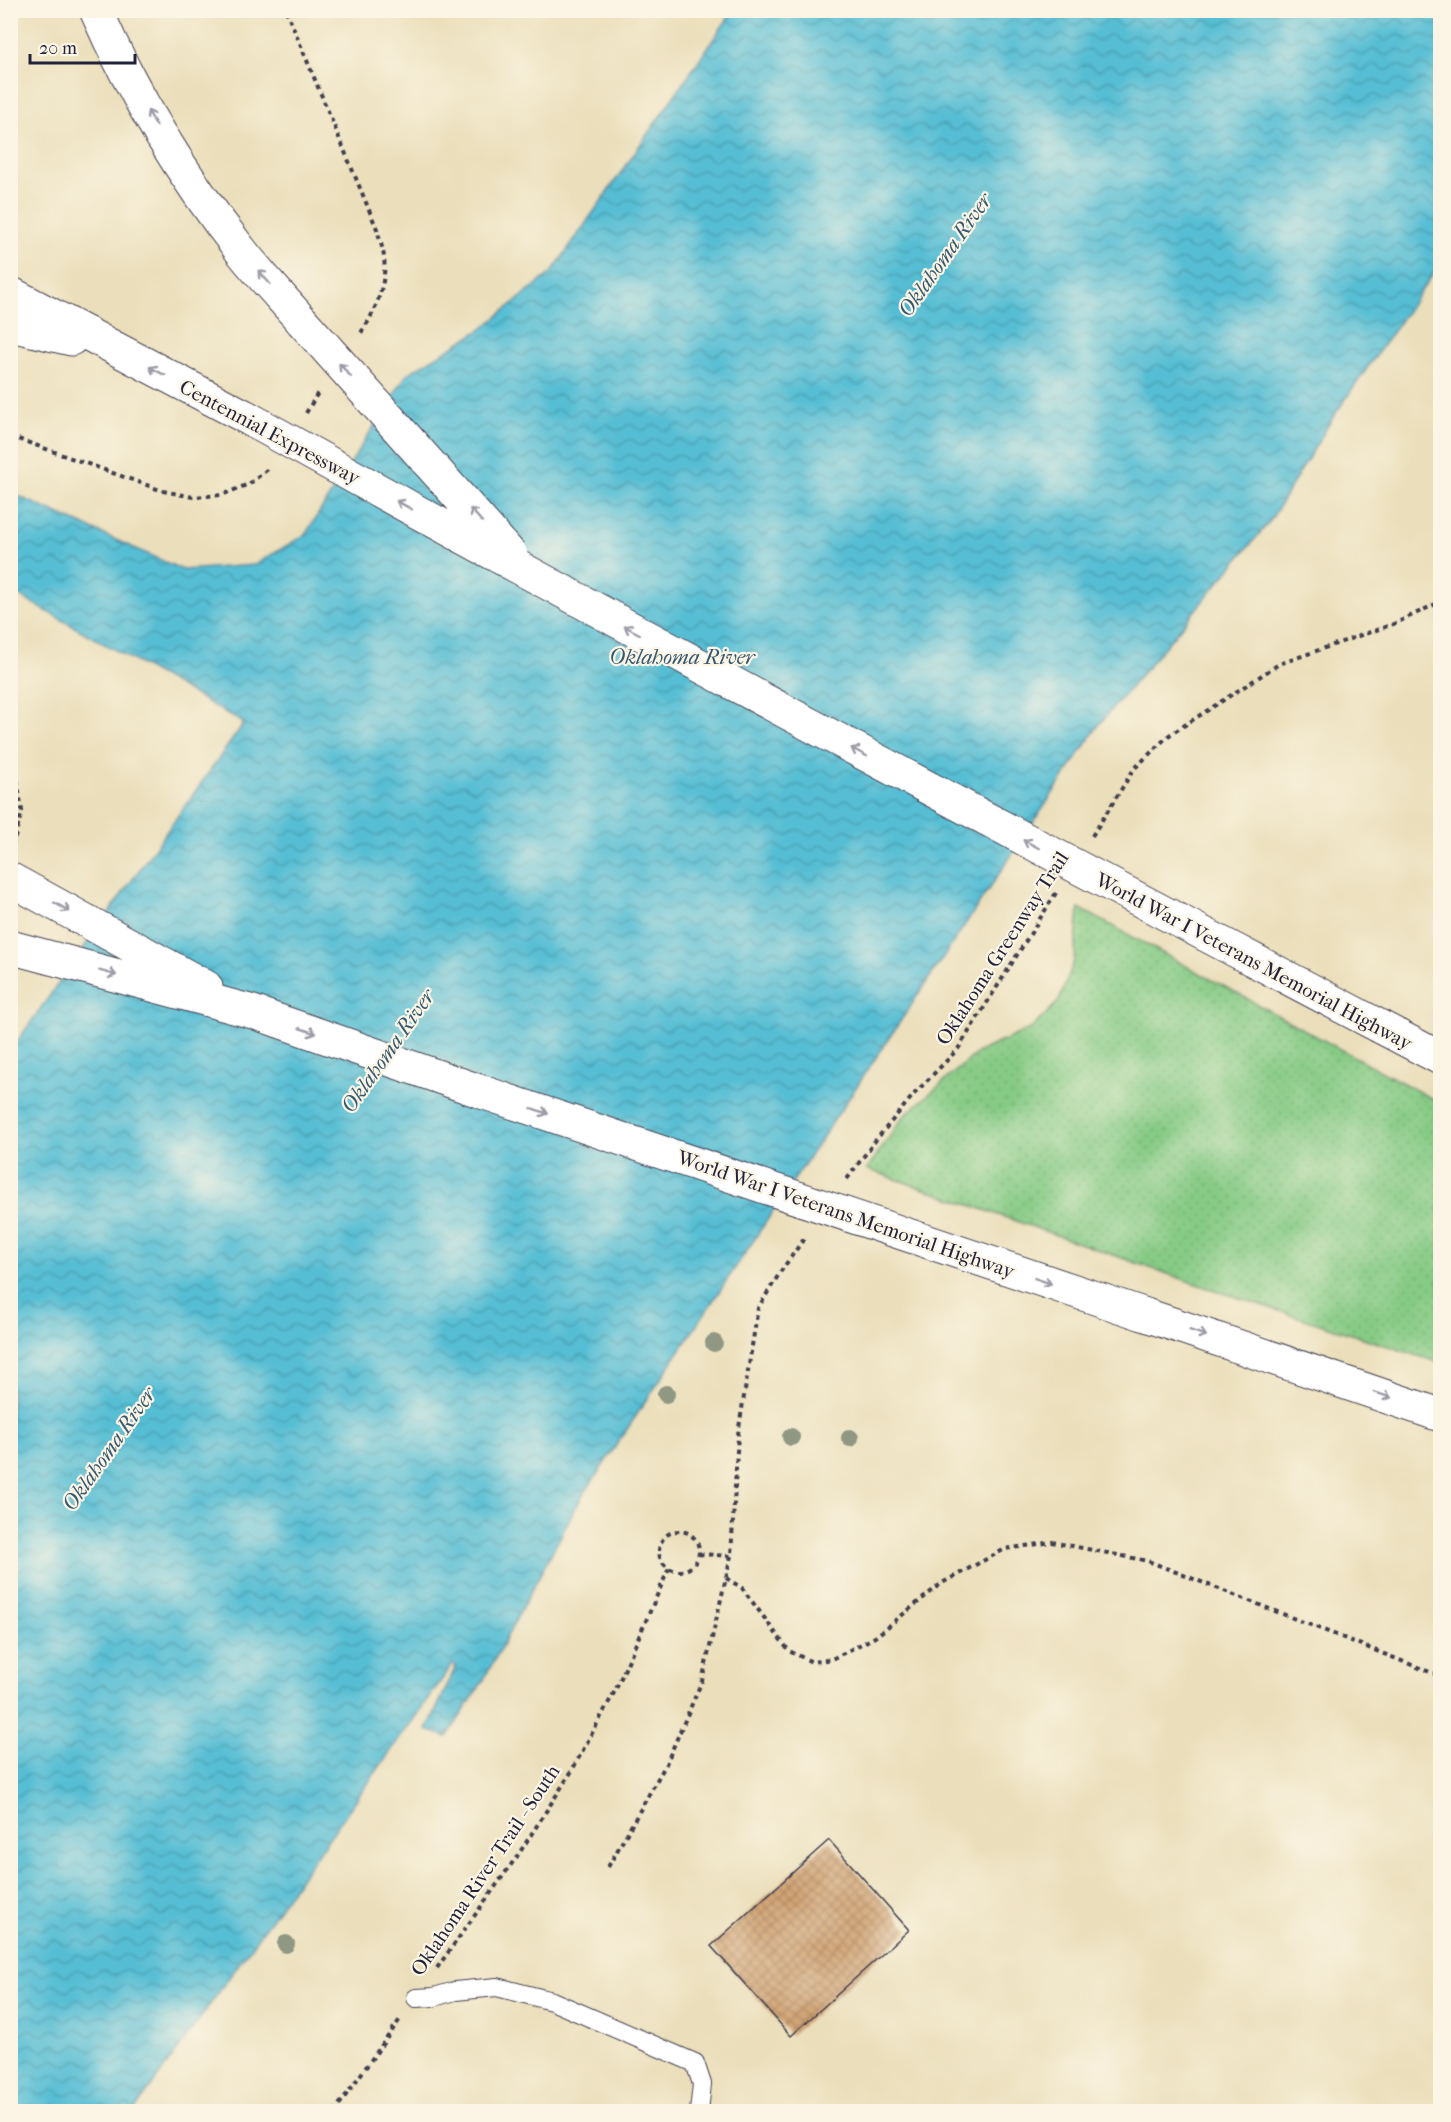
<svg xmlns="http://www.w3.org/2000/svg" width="1451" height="2122" font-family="'IM FELL French Canon',serif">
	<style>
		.grass { fill: url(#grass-dots); stroke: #547660; stroke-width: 1.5 }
		.water { fill: url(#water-waves); stroke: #3c7088; stroke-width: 1.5 }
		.building { fill: url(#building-cross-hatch) }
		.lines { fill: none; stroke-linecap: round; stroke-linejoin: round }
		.service-casing { stroke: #403e4e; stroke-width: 20 }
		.motorway-casing { stroke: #403e4e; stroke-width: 35 }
		.path { stroke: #403e4e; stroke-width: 4; stroke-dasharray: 4.5 4.5; stroke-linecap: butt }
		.service { stroke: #fff; stroke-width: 18 }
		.motorway { stroke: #fff; stroke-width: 33 }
		.motorway-bridge-casing { stroke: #403e4e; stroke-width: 35; stroke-linecap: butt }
		.motorway-bridge { stroke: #fff; stroke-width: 33 }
		.tree { fill: #909883 }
		.oneway { stroke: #9c9ca7 }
		.labels { text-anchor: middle; stroke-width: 4.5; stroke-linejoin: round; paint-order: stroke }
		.street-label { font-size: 20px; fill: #22223b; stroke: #fcf5e5 }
		.water-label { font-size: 21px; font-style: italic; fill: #345971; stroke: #fcf5e5 }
	</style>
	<defs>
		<pattern id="grass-dots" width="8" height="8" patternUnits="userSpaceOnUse" patternTransform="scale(1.5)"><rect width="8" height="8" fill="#86cb85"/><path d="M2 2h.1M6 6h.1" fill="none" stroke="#73ae74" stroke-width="1.8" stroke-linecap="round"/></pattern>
		<pattern id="water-waves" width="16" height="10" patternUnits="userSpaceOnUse" patternTransform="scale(1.5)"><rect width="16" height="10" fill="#56bed4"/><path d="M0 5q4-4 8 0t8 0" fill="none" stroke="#479aad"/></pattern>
		<pattern id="building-cross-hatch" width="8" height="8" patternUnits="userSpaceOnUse" patternTransform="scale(1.5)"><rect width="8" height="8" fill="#d2a475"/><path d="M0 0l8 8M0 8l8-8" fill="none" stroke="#aa8561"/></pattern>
	</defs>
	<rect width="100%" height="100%" fill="#fcf5e5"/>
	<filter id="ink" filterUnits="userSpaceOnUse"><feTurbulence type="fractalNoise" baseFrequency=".0167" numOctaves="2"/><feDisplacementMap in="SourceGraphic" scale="12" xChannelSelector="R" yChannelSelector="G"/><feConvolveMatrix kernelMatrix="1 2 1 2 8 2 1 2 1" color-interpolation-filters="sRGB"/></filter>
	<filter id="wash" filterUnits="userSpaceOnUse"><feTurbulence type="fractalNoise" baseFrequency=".008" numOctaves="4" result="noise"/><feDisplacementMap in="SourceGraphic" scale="24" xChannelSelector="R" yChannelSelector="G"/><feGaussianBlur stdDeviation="1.35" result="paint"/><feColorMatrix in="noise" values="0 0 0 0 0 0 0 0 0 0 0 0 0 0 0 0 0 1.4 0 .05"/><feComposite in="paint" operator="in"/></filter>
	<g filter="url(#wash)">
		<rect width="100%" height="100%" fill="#ebdfbb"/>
		<path class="grass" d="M1079 908 1440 1103V1363L1205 1287 867 1169 904 1116 978 1052 1032 1028 1059 1001 1074 961Z"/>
		<path class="water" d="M733 11H1440V264L1335 414 1270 521 1098 726 581 1498 483 1681 447 1737 427 1730 456 1666 453 1664 134 2111H11V1050L244 723 11 591V493L183 570 254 565 305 535 407 374 482 329 552 272Z"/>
		<g id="blocks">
			<path class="building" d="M829 1840 909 1930 791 2036 711 1946Z"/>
		</g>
	</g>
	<g filter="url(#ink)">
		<use href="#blocks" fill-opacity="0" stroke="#403e4e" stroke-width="1.5"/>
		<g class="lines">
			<g class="service-casing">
				<path id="service" d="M416 1998 434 1997 455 1991 497 1987 552 2001 695 2063 702 2084 699 2112"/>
			</g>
			<g class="motorway-casing">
				<path id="motorway" d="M96 10C134 97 184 178 242 252 261 276 282 298 302 321
					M10 293 246 417
					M10 325 71 339
					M10 879 206 987
					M10 947 253 1012 485 1093
					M1381 1027 1440 1058
					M1143 1314 1440 1415"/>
			</g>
			<path class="path" d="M286 10 377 229C379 238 383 248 384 257 387 283 375 314 360 334
				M306 413 319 391
				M10 436 163 491 193 497 222 495 249 484 268 469
				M10 765 16 772 22 811 13 845
				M1092 836 1134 769 1168 736 1279 664 1396 623 1440 602
				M847 1179 875 1141 916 1092 958 1049 1056 893
				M659 1551a20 20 0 1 1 40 0a20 20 0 1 1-40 0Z
				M699 1554 731 1556 738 1434 758 1308 781 1271 806 1236
				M726 1578 742 1588 789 1651 812 1662 832 1659 875 1637 942 1583 1005 1549 1052 1542 1148 1561 1440 1676
				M608 1867 666 1764 702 1681 731 1556
				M437 1968 518 1855 570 1774 616 1689 669 1568
				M334 2112 401 2018"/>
			<use href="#service" class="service"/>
			<use href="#motorway" class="motorway"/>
			<g class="motorway-bridge-casing">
				<path id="motorway-bridge" d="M302 321 511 555
					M246 417C621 626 1000 827 1381 1027
					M485 1093 1143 1314"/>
			</g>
			<use href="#motorway-bridge" class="motorway-bridge"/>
		</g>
		<g class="tree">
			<circle cx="714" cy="1343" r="9"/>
			<circle cx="666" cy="1394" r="9"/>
			<circle cx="791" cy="1437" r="9"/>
			<circle cx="850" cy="1438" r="9"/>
			<circle cx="286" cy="1944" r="9"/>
		</g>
		<defs><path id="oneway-shaft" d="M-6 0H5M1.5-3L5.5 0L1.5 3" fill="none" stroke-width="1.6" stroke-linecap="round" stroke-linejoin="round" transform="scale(1.5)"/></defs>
		<g class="oneway">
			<use href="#oneway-shaft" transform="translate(152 118) rotate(-120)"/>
			<use href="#oneway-shaft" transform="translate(264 277) rotate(-131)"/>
			<use href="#oneway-shaft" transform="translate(345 370) rotate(-132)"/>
			<use href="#oneway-shaft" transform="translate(157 371) rotate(-153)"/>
			<use href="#oneway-shaft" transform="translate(404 505) rotate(-151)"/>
			<use href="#oneway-shaft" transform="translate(476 515) rotate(-132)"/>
			<use href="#oneway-shaft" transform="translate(632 630) rotate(-152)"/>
			<use href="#oneway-shaft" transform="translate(859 752) rotate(-152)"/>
			<use href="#oneway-shaft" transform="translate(1031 844) rotate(-152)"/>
			<use href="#oneway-shaft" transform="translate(62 907) rotate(29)"/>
			<use href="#oneway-shaft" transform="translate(108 973) rotate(15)"/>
			<use href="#oneway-shaft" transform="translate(308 1031) rotate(19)"/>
			<use href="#oneway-shaft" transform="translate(540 1111) rotate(19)"/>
			<use href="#oneway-shaft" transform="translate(1043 1281) rotate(19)"/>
			<use href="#oneway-shaft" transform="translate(1198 1333) rotate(19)"/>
			<use href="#oneway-shaft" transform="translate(1383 1395) rotate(19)"/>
		</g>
	</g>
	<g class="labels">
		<g class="street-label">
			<text transform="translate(270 432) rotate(28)" y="7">Centennial Expressway</text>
			<text transform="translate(1002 948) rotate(-57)" y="7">Oklahoma Greenway Trail</text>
			<text transform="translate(1254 961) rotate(28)" y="7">World War I Veterans Memorial Highway</text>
			<text transform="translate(846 1214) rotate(19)" y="7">World War I Veterans Memorial Highway</text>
			<text transform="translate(485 1870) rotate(-56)" y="7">Oklahoma River Trail - South</text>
		</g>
		<g class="water-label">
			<text transform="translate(945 255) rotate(-55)" y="7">Oklahoma River</text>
			<text x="682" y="664">Oklahoma River</text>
			<text transform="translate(388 1051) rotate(-55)" y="7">Oklahoma River</text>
			<text transform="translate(109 1449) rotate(-55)" y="7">Oklahoma River</text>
		</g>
	</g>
	<rect width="1451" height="2122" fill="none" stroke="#fcf5e5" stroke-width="36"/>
	<path d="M30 54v9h105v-9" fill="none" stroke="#22223b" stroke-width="3"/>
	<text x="39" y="54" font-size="18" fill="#22223b" stroke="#fcf5e5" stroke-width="4.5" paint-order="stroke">20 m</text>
</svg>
